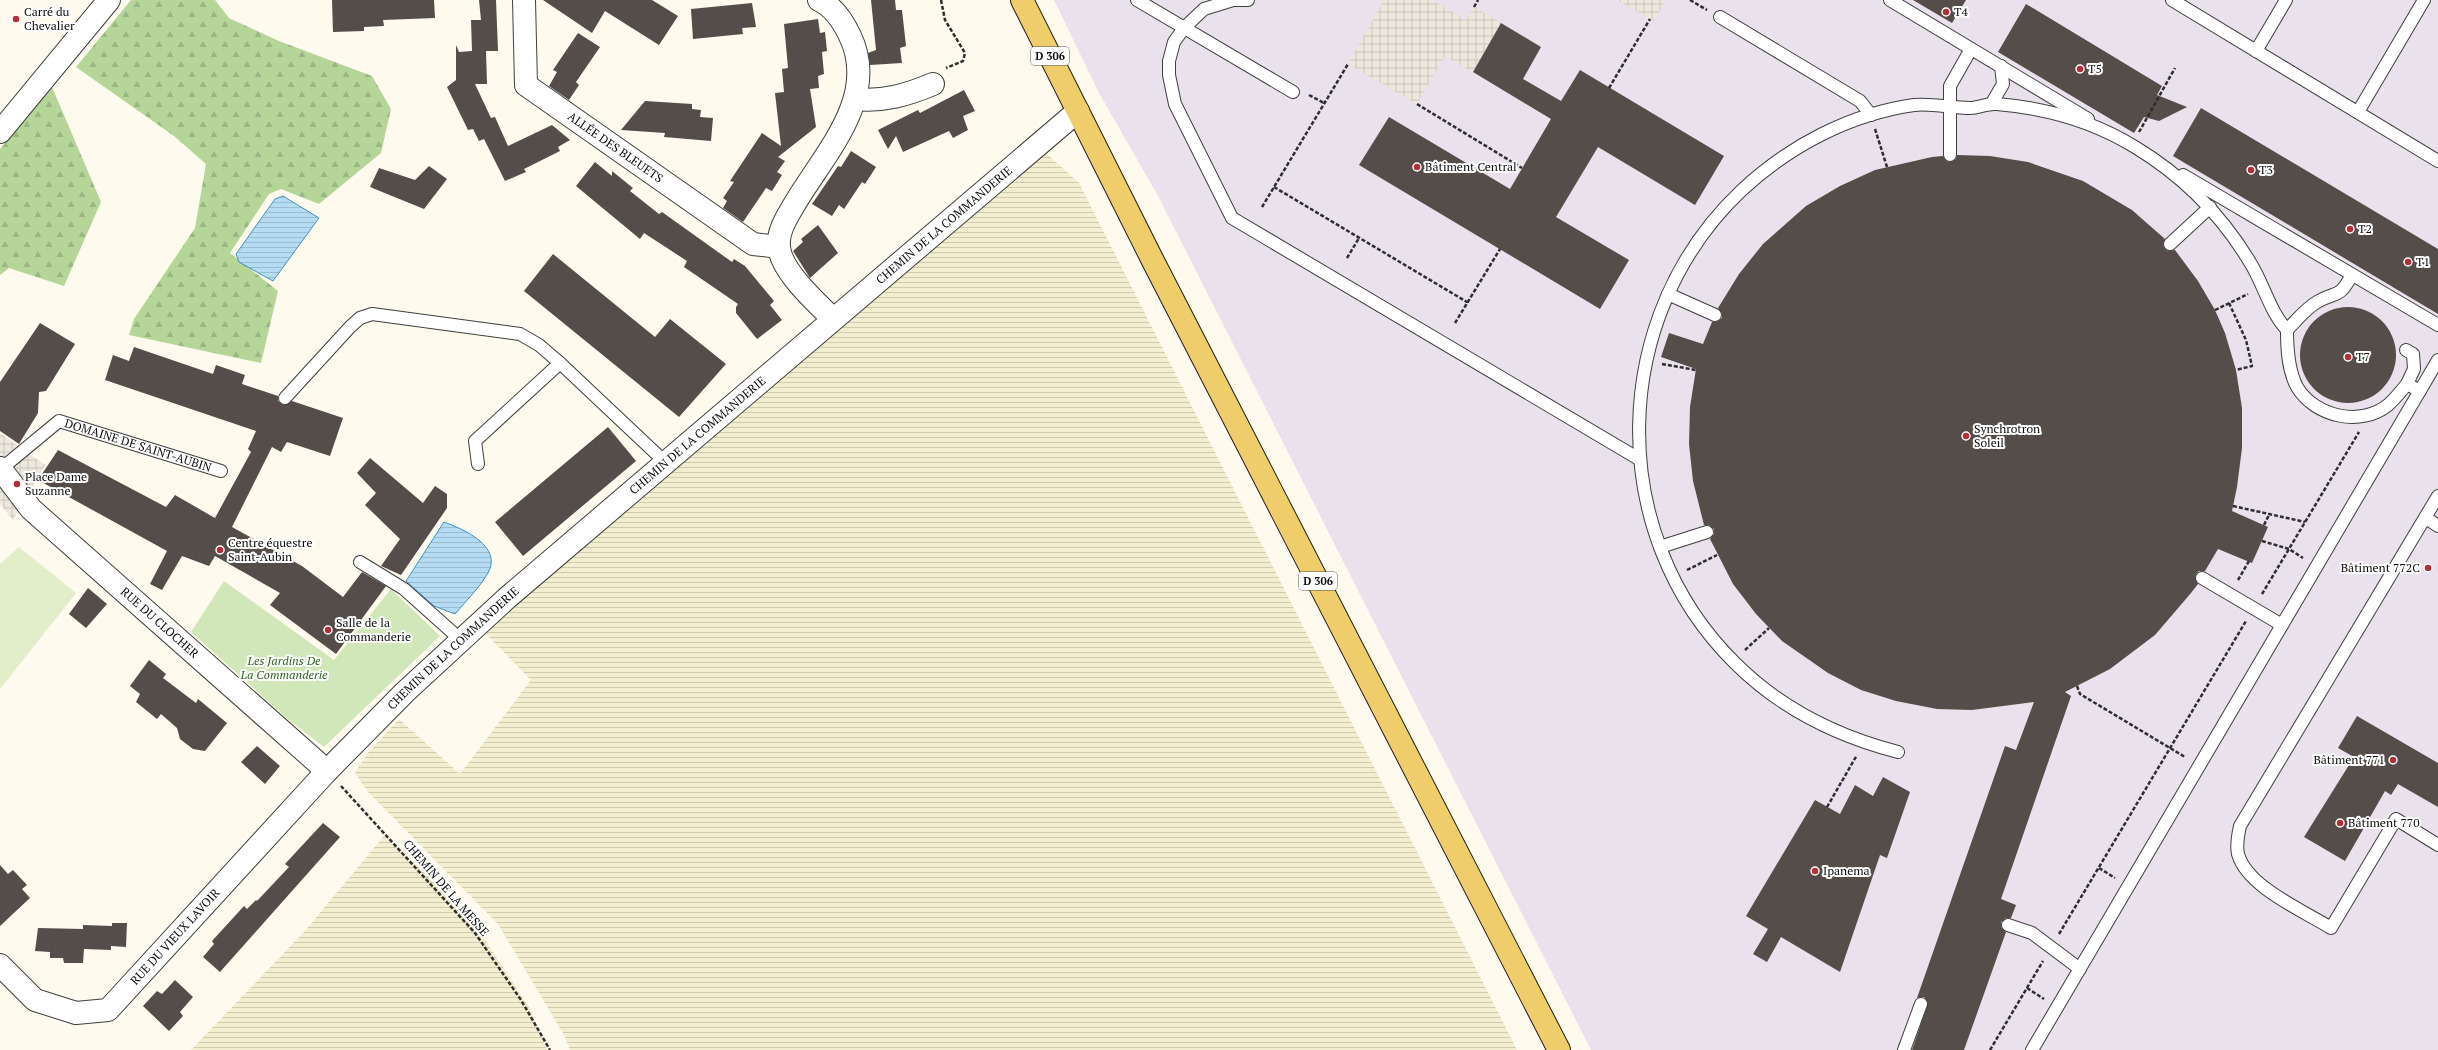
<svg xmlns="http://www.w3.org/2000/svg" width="2438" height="1050" font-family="'PT Serif',serif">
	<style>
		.industrial { fill: #e9e1eb }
		.farmland { fill: url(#farmland-rules) }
		.forest { fill: url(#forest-firs) }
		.garden { fill: #d1e6b9 }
		.pitch { fill: #e2eeca }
		.plaza { fill: url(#plaza-grid) }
		.water { fill: url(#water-rules); stroke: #4192c4 }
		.building { fill: #544d49 }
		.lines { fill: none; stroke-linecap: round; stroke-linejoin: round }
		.lane-casing { stroke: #3f3f3f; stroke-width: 14 }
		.street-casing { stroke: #3f3f3f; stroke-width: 24 }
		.primary-casing { stroke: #1d1d1d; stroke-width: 24 }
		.path { stroke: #2e2e2e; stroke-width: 2.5; stroke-dasharray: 4 2; stroke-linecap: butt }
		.lane { stroke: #fff; stroke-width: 12 }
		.street { stroke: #fff; stroke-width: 22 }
		.primary { stroke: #efcd6b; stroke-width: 22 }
		.poi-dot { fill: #b32e36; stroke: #fff; stroke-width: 1.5 }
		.labels { text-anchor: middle; stroke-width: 4; stroke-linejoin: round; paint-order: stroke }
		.shield { fill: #fff; stroke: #555; stroke-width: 1 }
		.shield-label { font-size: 11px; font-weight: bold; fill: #0c0c0c }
		.poi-label { font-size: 12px; fill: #0c0c0c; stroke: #fff; text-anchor: start }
		.street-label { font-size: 12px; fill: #0c0c0c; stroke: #fff }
		.park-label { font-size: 12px; font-style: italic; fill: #2f5f21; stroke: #fff }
	</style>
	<defs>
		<pattern id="farmland-rules" width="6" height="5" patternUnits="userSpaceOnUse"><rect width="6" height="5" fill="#f2eecf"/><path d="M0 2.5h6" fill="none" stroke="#cecbb1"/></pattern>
		<pattern id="forest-firs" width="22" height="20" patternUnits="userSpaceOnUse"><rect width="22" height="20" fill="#b5d599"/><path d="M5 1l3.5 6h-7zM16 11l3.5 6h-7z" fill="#9ab683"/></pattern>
		<pattern id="plaza-grid" width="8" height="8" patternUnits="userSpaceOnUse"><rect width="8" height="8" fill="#ede8dd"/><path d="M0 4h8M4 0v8" fill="none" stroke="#cac6bc"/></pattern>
		<pattern id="water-rules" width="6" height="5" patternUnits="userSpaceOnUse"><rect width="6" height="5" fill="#b5dcf2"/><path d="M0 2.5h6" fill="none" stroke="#9abcce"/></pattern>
	</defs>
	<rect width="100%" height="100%" fill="#fefaed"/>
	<path class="industrial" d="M1054 0H2438V1050H1591L1158 196 1099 93Z"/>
	<path class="farmland" d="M1047 154 1079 183 1517 1050H570L564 1035 498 924 369 793 355 773 367 754 399 719 460 774 531 680 485 633 1023 168Z
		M384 836 422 870 484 938 530 1009 547 1050H191L304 932Z"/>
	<path class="forest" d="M131 0H215L229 18 279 41 372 76 391 109 381 153 319 204 281 189 269 194 230 253 278 291 261 363 129 335 134 319 195 228 206 164 174 136 76 67Z
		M52 87 101 202 64 286 9 268 0 275V149Z"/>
	<path class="garden" d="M224 581 334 660 391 589 440 636 324 747 290 721 191 632Z"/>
	<path class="pitch" d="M19 547 76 593 0 689V564Z"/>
	<path class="plaza" d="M1384 0H1432L1466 20 1474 7 1501 23 1473 72 1445 56 1417 104 1348 64Z
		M1617 0H1666L1654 21Z
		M0 433 45 465 13 520 0 504Z"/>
	<path class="water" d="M283 196 319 218 273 281 239 262 236 254 275 199Z
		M444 522C463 529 503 546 488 573 480 587 466 601 455 614L434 606 406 581Z"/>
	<path class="building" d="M332 0H434L435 18 383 20 384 26 364 27V31L333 32Z
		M479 0H496L498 51H486L487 84H475L491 118 495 117 508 146 552 125 570 140 558 147 560 151 524 169 526 172 505 181 484 139 479 141 473 129 468 130 447 87 456 80V45L459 52 472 51 471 20H481Z
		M543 0H652L678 16 659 45 605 11 592 33Z
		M871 0H895L896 10H902L906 46 900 48 902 63 870 65 868 53 876 50Z
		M1913 0H1966L1952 23Z
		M752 3 756 27 742 28 743 34 693 39 691 9Z
		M2026 4 2162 86 2157 95 2187 107 2159 121 2144 117 2134 133 1998 52Z
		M818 19 820 33 825 32 827 51 822 52 824 74 818 76 819 88 810 89 816 127 778 157 785 161 777 172 782 175 772 191 766 188 743 222 723 208 727 201 723 198 734 182 730 181 762 133 781 146 775 93 784 92 782 69 788 68 784 24Z
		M1501 23 1541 47 1523 79 1561 101 1580 70 1724 156 1695 205 1598 147 1556 217 1629 260 1600 309 1359 165 1389 117 1510 189 1551 119 1473 72Z
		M578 33 600 47 576 82 579 85 569 100 549 86 557 72 553 70Z
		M964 90 975 111 963 116 968 130 953 138 949 131 903 152 896 136 888 149 878 130 918 110 920 113Z
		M645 101 692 104V109L701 110 700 117 713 118 711 141 664 137 665 133 621 130Z
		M2201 108 2438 249V314L2173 156Z
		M851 151 876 167 865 184 862 182 844 209 839 205 832 216 812 204 838 166 841 167Z
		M1957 155 1990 156 2028 162 2083 181 2132 210 2165 239 2163 245 2165 249 2168 251 2175 250 2198 281 2215 310 2225 333 2236 370 2242 408V448L2237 487 2232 511 2268 527 2252 563 2218 549 2205 571H2199L2196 574 2195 578 2198 584 2191 593 2155 635 2110 669 2065 692 2071 696 2001 899 2016 905 2011 918H2006L2001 922V927L2006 932 1964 1050H1912L1928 1003 1924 997 1917 998 2005 746 2016 750 2034 702 1972 710 1937 709 1896 701 1861 690 1828 673 1782 641 1756 614 1733 584 1710 539 1714 534V529L1709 525H1704L1693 481 1689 444 1690 407 1696 369 1661 357 1669 333 1703 344 1712 322H1716L1722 318V314L1718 308 1739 274 1763 244 1806 206 1840 186 1875 170 1932 157 1943 156 1946 161 1950 162 1956 159Z
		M595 162 612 176V171L633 188 630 191 659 214 662 212 732 262 734 259 745 266 774 301 770 305 782 320 757 339 736 313V307L738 304 684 267 687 261 644 233 640 239 576 186Z
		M429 166 447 179 424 209 370 187 379 168 415 180Z
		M818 225 838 253 810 278 793 251 803 242 801 239Z
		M553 254 655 337 670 319 726 364 679 417 524 291Z
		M2300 355a48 48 0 1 1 96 0a48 48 0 1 1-96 0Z
		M40 323 75 344 46 391 39 392 38 413 19 444 0 431V382Z
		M134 347 213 374 216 365 245 375 242 384 278 396V401L283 405 292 401 343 418 330 456 287 442 281 452 272 447 232 527 302 566 343 597 362 572 386 586 336 654 270 605 280 593 215 556 209 566 182 556 162 590 150 584 167 551 38 480 58 450 166 507 175 495 215 518 251 452 248 449 256 431 105 380 113 355 129 361Z
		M608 427 636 461 523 556 495 522Z
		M370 458 423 503 435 486 447 494V508L401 575 381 566 400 539 365 505 376 493 357 473Z
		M88 588 107 604 86 628 69 614Z
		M149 660 166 674 163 678 196 703 198 699 227 723 205 751 193 749 180 739 177 728 161 714 157 719 136 702 140 694 130 686Z
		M2357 716 2438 763V807L2398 784 2391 795 2385 791 2345 861 2304 837 2354 757 2338 748Z
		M257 746 280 766 265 784 241 762Z
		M1883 777 1910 792 1887 858 1880 855 1840 972 1781 937 1767 962 1753 954 1768 929 1746 916 1815 800 1840 814 1855 785 1873 796Z
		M323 823 340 837 220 972 203 957 214 944 212 941 244 906 247 909 256 900 257 901 289 867 285 864Z
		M0 865 8 874 13 870 27 885 22 889 30 898 0 926Z
		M112 923H127L126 947 111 946V950L84 949 83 963H64L63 958H50V952L35 951 38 928 83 929V925L112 926Z
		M175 980 193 997 180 1012 183 1016 169 1031 143 1006 157 991 162 994Z"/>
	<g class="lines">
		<g class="lane-casing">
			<g id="lane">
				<path d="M1137 0 1293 92"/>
				<path d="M1248 0H1233L1204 9 1184 28 1174 42 1169 61V75L1175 104 1232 218 1639 459"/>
				<path d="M1890 0 2088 119"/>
				<path d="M2172 0 2438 161"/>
				<path d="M1720 17 1860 101 1871 115"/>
				<path d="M2256 51 2286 0"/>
				<path d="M1992 103 2003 84 2001 66"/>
				<path d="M2358 112 2424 0"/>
				<path d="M1950 155V86L1971 49"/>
				<path d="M2183 175 2438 325"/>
				<path d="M2170 244 2210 207"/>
				<path d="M2352 275C2338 300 2338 290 2317 302 2305 309 2296 321 2287 330 2287 349 2288 370 2297 387 2315 417 2361 427 2388 405 2395 399 2401 391 2407 384L2420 391"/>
				<path d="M1668 294 1715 315"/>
				<path d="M2406 350 2413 354 2414 369 2407 384"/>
				<path d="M285 398 350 327 360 318 372 314 520 334 539 345 560 363"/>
				<path d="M478 464 475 441 560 363 665 462"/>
				<path id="s1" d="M1 469 59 421 221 471"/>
				<path d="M2438 496 2240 826C2238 835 2236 845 2238 854 2247 887 2304 911 2331 928L2396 819 2438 845"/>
				<path d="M2426 518 2438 526"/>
				<path d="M1660 547 1707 532"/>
				<path d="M360 562 404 589 461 640"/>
				<path d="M2202 578 2282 625"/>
				<path d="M1898 752C1836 736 1780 708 1735 663 1604 534 1608 316 1742 190 1789 146 1850 114 1914 105 1932 103 1952 108 1970 108 1979 108 1987 103 1997 104 2045 108 2093 121 2135 147 2183 176 2222 215 2251 264 2264 285 2270 312 2287 330"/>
				<path d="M2008 925 2032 933 2080 969"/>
				<path d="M1904 1050 1921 1004"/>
				<path d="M2032 1050 2438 360"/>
			</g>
		</g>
		<g class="street-casing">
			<g id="street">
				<path id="s2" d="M524 0 526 85 753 244 779 247"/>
				<path d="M819 0C834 7 843 21 850 36 880 98 823 155 794 205 787 217 777 232 779 247 781 271 816 302 833 319"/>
				<path d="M855 99C883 102 907 95 933 84"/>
				<path d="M0 132 109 0"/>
				<path id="s3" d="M0 468 31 509 327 771"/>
				<path id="s4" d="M0 965 35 1000 76 1013 108 1010 327 771 405 692 507 598 1078 111"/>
			</g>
		</g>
		<g class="primary-casing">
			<path id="primary" d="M1022 0 1153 261 1559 1050"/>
		</g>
		<path class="path" d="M941 0 945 20 965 53 963 61 946 68
			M1690 0 1707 10
			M1474 7 1478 0
			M1609 88 1650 19
			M1309 95 1324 103
			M1417 104 1522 168
			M1875 129 1887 167
			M2139 132 2175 68
			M1274 187 1467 302
			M1262 207 1348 64
			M1347 258 1359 238
			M2229 303 2246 340 2252 366 2236 370
			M2215 310 2248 294
			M1455 323 1500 249
			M1662 364 1696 370
			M2233 506 2305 522
			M2264 525 2269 515
			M2262 541 2289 549 2303 558
			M1687 570 1717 555
			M2238 580 2249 561
			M2262 594 2359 432
			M1745 650 1769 628
			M2077 686 2080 694 2185 757
			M341 786 475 933 521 1000 550 1050
			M1827 807 1857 755
			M2099 868 2115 878
			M2059 934 2246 621
			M2027 988 2044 999
			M1990 1050 2043 961"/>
		<use href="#lane" class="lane"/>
		<use href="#street" class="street"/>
		<use href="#primary" class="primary"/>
	</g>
	<g class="poi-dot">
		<circle cx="1946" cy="12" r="4"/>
		<circle cx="16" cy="19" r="4"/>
		<circle cx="2080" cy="69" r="4"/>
		<circle cx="1417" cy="167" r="4"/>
		<circle cx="2251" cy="170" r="4"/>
		<circle cx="2350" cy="229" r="4"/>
		<circle cx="2408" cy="262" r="4"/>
		<circle cx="2348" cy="357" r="4"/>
		<circle cx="1966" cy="436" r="4"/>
		<circle cx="17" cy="484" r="4"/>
		<circle cx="220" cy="550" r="4"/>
		<circle cx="2428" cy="568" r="4"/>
		<circle cx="328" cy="630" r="4"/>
		<circle cx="2393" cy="760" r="4"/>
		<circle cx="2340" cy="823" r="4"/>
		<circle cx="1815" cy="871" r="4"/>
	</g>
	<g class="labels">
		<g class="shield">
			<rect x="1031" y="47" width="38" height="18" rx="3"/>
			<rect x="1299" y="572" width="38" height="18" rx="3"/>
		</g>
		<g class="shield-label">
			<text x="1050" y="60">D 306</text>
			<text x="1318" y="585">D 306</text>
		</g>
		<g class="poi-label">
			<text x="24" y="16">Carré du<tspan x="24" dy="14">Chevalier</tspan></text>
			<text x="1954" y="16">T4</text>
			<text x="2088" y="73">T5</text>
			<text x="1425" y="171">Bâtiment Central</text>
			<text x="2259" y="174">T3</text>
			<text x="2358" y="233">T2</text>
			<text x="2416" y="266">T1</text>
			<text x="2356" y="361">T7</text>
			<text x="1974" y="433">Synchrotron<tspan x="1974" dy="14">Soleil</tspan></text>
			<text x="25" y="481">Place Dame<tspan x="25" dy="14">Suzanne</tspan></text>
			<text x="228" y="547">Centre équestre<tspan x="228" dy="14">Saint-Aubin</tspan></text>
			<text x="2420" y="572" text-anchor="end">Bâtiment 772C</text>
			<text x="336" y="627">Salle de la<tspan x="336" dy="14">Commanderie</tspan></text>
			<text x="2385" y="764" text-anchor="end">Bâtiment 771</text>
			<text x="2348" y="827">Bâtiment 770</text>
			<text x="1823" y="875">Ipanema</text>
		</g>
		<g class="street-label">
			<text dy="4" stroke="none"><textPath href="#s2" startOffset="194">ALLÉE DES BLEUETS</textPath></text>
			<text dy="4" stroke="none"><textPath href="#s4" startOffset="1273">CHEMIN DE LA COMMANDERIE</textPath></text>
			<text dy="4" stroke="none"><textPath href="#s4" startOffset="949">CHEMIN DE LA COMMANDERIE</textPath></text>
			<text dy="4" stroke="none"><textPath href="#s1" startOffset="158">DOMAINE DE SAINT-AUBIN</textPath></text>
			<text dy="4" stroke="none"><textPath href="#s3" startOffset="223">RUE DU CLOCHER</textPath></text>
			<text dy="4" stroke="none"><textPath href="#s4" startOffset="625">CHEMIN DE LA COMMANDERIE</textPath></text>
			<text transform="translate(446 888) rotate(49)" y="4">CHEMIN DE LA MESSE</text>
			<text dy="4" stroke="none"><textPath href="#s4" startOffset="224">RUE DU VIEUX LAVOIR</textPath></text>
		</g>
		<g class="park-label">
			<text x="284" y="665">Les Jardins De<tspan x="284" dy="14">La Commanderie</tspan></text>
		</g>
	</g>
</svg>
